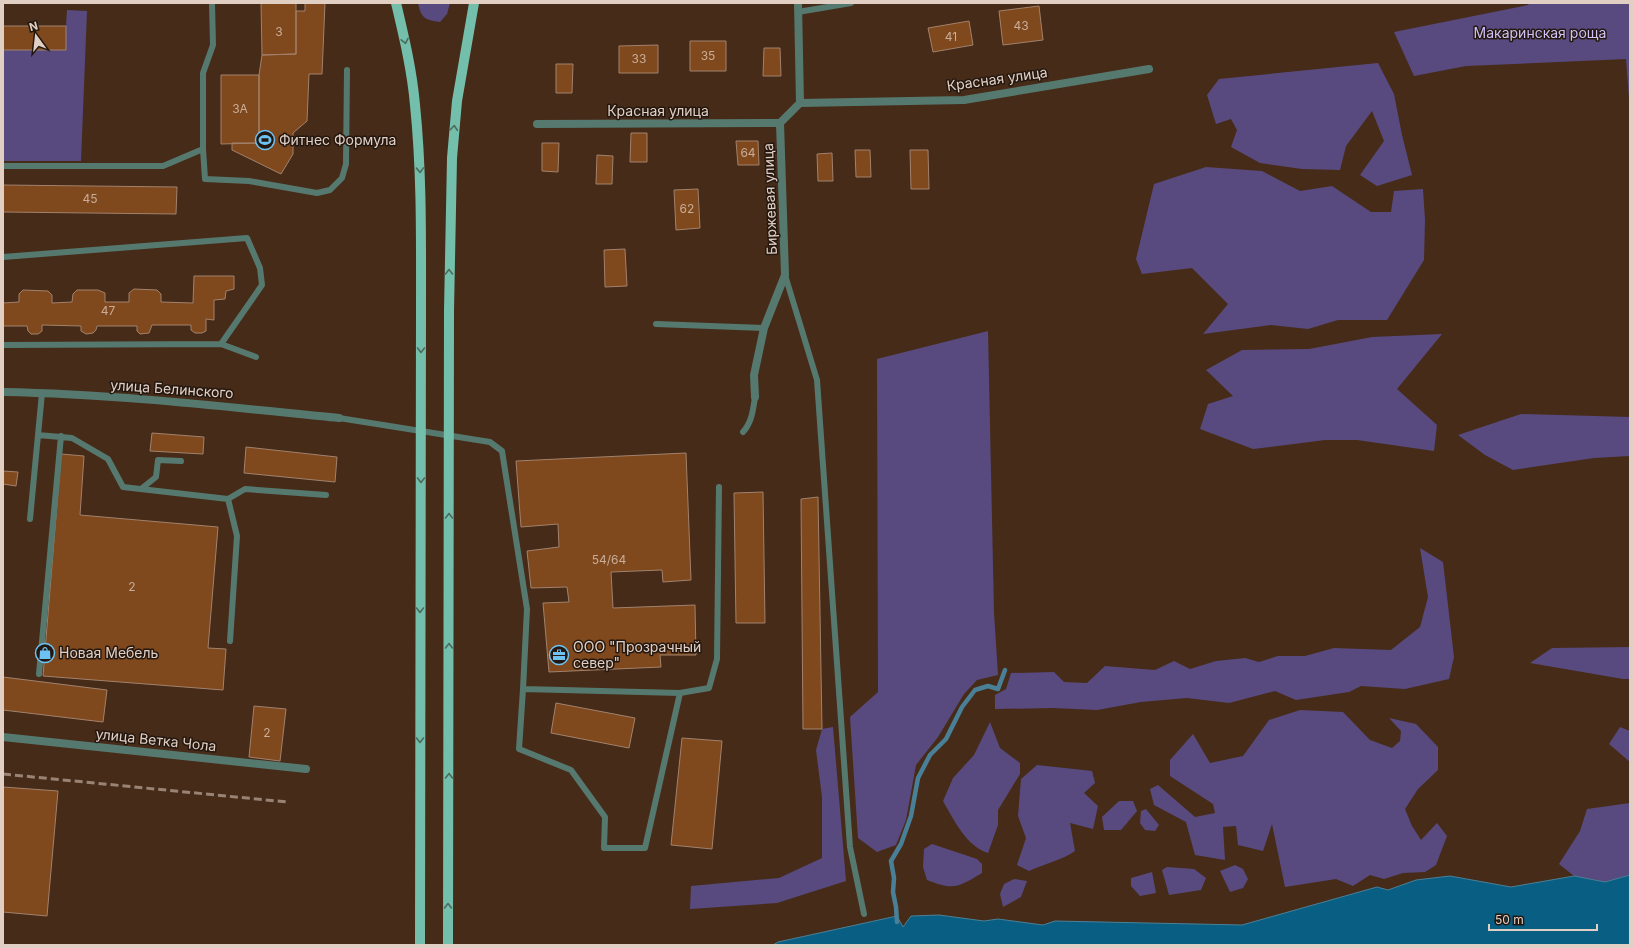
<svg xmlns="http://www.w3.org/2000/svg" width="1633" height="948" font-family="Inter,sans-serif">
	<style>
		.green { fill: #584a7f }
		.water { fill: #095e84; stroke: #4a8097 }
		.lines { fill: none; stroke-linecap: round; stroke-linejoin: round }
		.stream { stroke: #4a8097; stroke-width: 4.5 }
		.building { fill: #7f481d; stroke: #a2826d }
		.service { stroke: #56796f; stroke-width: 6 }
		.minor { stroke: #56796f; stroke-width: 8 }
		.primary { stroke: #74bfab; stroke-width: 10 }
		.rail { stroke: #998374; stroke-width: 3; stroke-dasharray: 8 4; stroke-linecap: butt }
		.primary-bridge { stroke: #74bfab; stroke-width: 10 }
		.oneway { stroke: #4c6b5d }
		.labels { text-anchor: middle; stroke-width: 3; stroke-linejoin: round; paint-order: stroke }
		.number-label { font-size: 12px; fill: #c8ad9a }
		.park-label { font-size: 14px; fill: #cec2f7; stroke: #23170f }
		.street-label { font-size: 14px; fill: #e1cfc4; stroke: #23170f }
		.poi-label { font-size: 14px; fill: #e1cfc4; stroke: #23170f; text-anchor: start }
	</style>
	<rect width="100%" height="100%" fill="#462b18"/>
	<path class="green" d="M418 3H450L447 14 440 22C425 20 421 18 418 3Z
		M1529 3H1630V112L1626 59 1466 66 1414 76 1394 32 1528 5Z
		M67 10 87 11 81 161H3V50L66 26Z
		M1378 63 1394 94 1402 135 1412 175 1377 186 1360 175 1384 141 1372 111 1346 146 1340 170 1302 169 1260 163 1231 147 1237 130 1231 119 1216 124 1207 95 1219 79Z
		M1206 167 1262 171 1300 191 1332 186 1371 212H1391L1394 191 1423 189 1425 220 1424 260 1387 320H1338L1308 329 1271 325 1203 334 1228 304 1192 268 1142 274 1136 259 1154 184Z
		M988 331 994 613 998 675 977 680 964 694 938 737 916 765 906 820 896 845 877 852 858 838 850 717 878 692 877 359Z
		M1442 334 1397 389 1437 425 1434 451 1357 440H1325L1253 449 1200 429 1208 404 1233 396 1206 370 1242 350 1309 349 1372 337Z
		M1521 414 1630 417V456L1594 458 1513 470 1485 455 1458 435Z
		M1420 548 1443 562 1454 657 1449 679 1405 689 1361 686 1349 692 1296 700 1275 691 1229 703 1187 698 1141 702 1097 710 1053 708 995 709V695L1006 689 1011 673 1054 672 1064 682 1087 683 1105 666 1155 670 1174 661 1190 669 1216 661 1245 658 1259 662 1278 656H1305L1334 648 1391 650 1420 627 1428 597Z
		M1630 647V679H1623L1530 663 1552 648Z
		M1300 710 1343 712 1370 740 1392 748 1400 741 1401 731 1389 718 1416 724 1438 747V770L1418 789 1405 809 1412 826 1421 840 1437 823 1447 836 1436 865 1425 872 1403 873 1384 879 1370 875 1353 886 1336 879 1285 887 1272 824 1263 851 1238 845 1236 826 1223 827 1225 860 1195 855 1186 822 1154 805 1150 789 1158 785 1195 817 1215 813 1213 804 1170 776V760L1193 734 1210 763 1243 756 1269 720Z
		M990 722 1000 748 1020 763V774L998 810V825L988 853C966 846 954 820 943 801L953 778 974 755Z
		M833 727 846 881 777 903 690 909 691 886 779 878 822 858V797L816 750 822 729Z
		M1620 727 1630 731V762L1609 744Z
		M1037 765 1092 771 1095 783 1084 793 1098 806 1093 829 1070 823 1075 851C1062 860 1044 864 1029 871L1017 865 1026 838 1018 816 1021 779Z
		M1119 801H1133L1137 811 1121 830H1104L1102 817Z
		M1630 803V875L1605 882 1574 876 1559 864 1580 831 1587 809Z
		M1146 809 1159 825 1155 831 1145 830 1140 823 1141 811Z
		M932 844 977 859 982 864V873C958 887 955 891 927 880L923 867 924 849Z
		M1235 865 1243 869 1248 879 1243 888 1230 892 1220 871Z
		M1167 867 1194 869 1206 878 1201 890 1169 895 1162 870Z
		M1152 872 1156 893 1140 896 1131 886V878Z
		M1014 879 1027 881 1021 897 1003 907 1000 894 1004 884Z"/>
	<path class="water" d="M1630 875V945H773L778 942 897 916 903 927 911 916 939 915 984 921 998 919 1043 925 1055 921 1242 925 1377 887 1388 890 1416 880 1450 876 1511 887 1574 876 1605 882Z"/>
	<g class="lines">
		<path class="stream" d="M897 922 896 907 893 892 894 878 891 861 901 844 911 816 918 778 930 755 946 739 962 707 975 690 988 686 998 689 1005 670"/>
	</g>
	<path class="building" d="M261 3H296V54L262 55Z
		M305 3H325L322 74H309L307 121 293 133V154L281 174 232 150V143H259V75L262 55 296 54V11H305Z
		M1039 6 1043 40 1003 45 999 11Z
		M969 21 973 45 933 52 928 28Z
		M3 26H66V50H3Z
		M690 41H726V71H690Z
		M658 45V73H619V46Z
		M764 48H780L781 76H763Z
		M556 64H573L572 93H556Z
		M221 75H259V143L221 144Z
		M631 133H647V162H630Z
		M736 141H758L759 165H738Z
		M542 143H559L558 172 542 171Z
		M855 150H870L871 177H856Z
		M910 150H928L929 189H911Z
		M832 153 833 181H818L817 154Z
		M597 155 613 156 612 184H596Z
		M3 185 177 187 176 214 3 212Z
		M698 189 700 228 676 230 674 190Z
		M625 249 627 286 605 287 604 250Z
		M194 276H234V289L226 291 225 299 214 300V320L206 319V331L202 333H195L191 330V325H152L149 333 140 334 137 331V326H97L96 330 93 333 86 334 81 331V326L42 325V331L38 334H31L28 331 27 326H3V303L19 302V294L23 290 48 291 52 295V303L72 302 73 294 77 290H98L105 293V302H129V293L134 289 157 290 161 294V302L193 303Z
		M152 433 204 437 203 454 150 451Z
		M246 447 337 457 335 482 244 473Z
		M686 453 691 580 663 582 662 570 611 572 613 608 695 605 696 655H660L661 667 549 672 543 603 569 602 567 587 531 588 527 551 559 547 558 524 521 527 516 461Z
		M61 454 84 456 80 515 218 527 208 648 226 649 223 690 43 676Z
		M3 471 18 472 16 486 3 484Z
		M763 492 765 623H736L734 493Z
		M818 497 822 729H803L801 499Z
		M3 677 107 690 103 722 3 710Z
		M556 703 635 718 629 748 551 733Z
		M254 706 286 709 280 761 249 757Z
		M682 738 722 741 712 849 671 845Z
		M3 787 58 791 47 916 3 912Z"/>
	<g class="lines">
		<path class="service" d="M798 12 851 3
			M203 149 205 179 249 181 317 193 330 190 342 178 346 164 347 70
			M3 166H163L203 149V73L213 45 212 3
			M3 257 247 238 260 268 262 285 221 344
			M785 275 817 380 850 847 864 914
			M656 324 764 328
			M3 345 221 344 256 357
			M339 418 490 442 502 451 527 609 523 689 680 693 709 688 717 659 719 487
			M743 432C752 422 753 410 755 397
			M38 435 72 438 108 459 123 487 228 499 245 489 326 495
			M141 489 156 477 158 460 181 461
			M228 499 237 536 230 641
			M30 519 42 393
			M39 674 61 436
			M523 689 519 749 571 770 605 817 604 848H645L680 693"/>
		<path class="minor" d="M800 103 964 100 1149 69
			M537 124 780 123
			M3 392C115 394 228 407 339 418
			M755 397 754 375 764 328 785 275 780 123 800 103 798 3
			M3 737 306 769"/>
		<path class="primary" d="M396 3C404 37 412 70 415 105 422 173 421 242 421 311
			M449 311 452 158 457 101 474 3"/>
		<path class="rail" d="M3 774 287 802"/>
		<path class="primary-bridge" d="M420 945 421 311
			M448 945 449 311"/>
	</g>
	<defs><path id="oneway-chevron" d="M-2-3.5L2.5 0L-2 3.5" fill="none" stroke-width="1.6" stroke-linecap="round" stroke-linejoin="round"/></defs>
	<g class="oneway">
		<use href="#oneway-chevron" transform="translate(405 41) rotate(78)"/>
		<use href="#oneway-chevron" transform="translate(454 128) rotate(-85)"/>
		<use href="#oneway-chevron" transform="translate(420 170) rotate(88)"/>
		<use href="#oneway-chevron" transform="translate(449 272) rotate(-90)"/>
		<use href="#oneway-chevron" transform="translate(421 350) rotate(90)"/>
		<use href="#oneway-chevron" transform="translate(421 480) rotate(90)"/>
		<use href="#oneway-chevron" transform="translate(449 516) rotate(-90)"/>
		<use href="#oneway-chevron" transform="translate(420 610) rotate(90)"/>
		<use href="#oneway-chevron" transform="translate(449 646) rotate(-90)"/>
		<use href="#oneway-chevron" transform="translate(420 740) rotate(90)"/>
		<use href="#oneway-chevron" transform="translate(449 776) rotate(-90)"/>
		<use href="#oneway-chevron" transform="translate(448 906) rotate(-90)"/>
	</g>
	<defs>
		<g id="stadium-ring" transform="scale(1)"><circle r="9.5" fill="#23170f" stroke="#6dc2f3" stroke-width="1.5"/><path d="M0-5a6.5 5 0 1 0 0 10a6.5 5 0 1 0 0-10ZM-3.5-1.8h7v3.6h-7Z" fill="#6dc2f3"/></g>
		<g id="shop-ring" transform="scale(1)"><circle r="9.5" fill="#23170f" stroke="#6dc2f3" stroke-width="1.5"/><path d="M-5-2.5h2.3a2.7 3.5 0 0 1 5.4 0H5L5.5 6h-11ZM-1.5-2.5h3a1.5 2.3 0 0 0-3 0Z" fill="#6dc2f3"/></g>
		<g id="office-ring" transform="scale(1)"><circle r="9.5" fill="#23170f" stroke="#6dc2f3" stroke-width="1.5"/><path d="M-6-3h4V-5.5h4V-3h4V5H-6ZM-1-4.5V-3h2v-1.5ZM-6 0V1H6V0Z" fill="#6dc2f3"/></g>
	</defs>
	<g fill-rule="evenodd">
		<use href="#stadium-ring" x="265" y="140"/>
		<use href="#shop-ring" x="45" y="653"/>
		<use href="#office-ring" x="559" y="655"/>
	</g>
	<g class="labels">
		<g class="number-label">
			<text x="1021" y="30">43</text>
			<text x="279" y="36">3</text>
			<text x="951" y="41">41</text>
			<text x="708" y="60">35</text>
			<text x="639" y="63">33</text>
			<text x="240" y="113">3А</text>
			<text x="748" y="157">64</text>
			<text x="90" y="203">45</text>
			<text x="687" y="213">62</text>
			<text x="108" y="315">47</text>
			<text x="609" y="564">54/64</text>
			<text x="132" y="591">2</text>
			<text x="267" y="737">2</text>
		</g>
		<g class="park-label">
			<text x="1540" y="38">Макаринская роща</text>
		</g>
		<g class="street-label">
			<text transform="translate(997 79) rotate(-8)" y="5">Красная улица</text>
			<text x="658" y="116">Красная улица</text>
			<text transform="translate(770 199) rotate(-92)" y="5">Биржевая улица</text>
			<text transform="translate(172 389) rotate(4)" y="5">улица Белинского</text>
			<text transform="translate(156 740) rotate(6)" y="5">улица Ветка Чола</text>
		</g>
		<g class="poi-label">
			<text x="279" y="145">Фитнес Формула</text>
			<text x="573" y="652">ООО "Прозрачный<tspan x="573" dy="16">север"</tspan></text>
			<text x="59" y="658">Новая Мебель</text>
		</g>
	</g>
	<rect width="1633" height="948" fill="none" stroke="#e1cfc4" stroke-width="8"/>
	<g transform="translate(36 36) rotate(345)" stroke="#23170f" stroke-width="3" paint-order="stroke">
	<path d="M0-3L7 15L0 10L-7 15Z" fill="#e1cfc4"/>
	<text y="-6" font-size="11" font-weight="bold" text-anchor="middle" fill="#e1cfc4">N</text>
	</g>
	<path d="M1489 924v6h108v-6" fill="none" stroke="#e1cfc4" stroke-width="2"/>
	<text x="1495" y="924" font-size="12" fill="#e1cfc4" stroke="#23170f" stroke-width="3" paint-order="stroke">50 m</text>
</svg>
